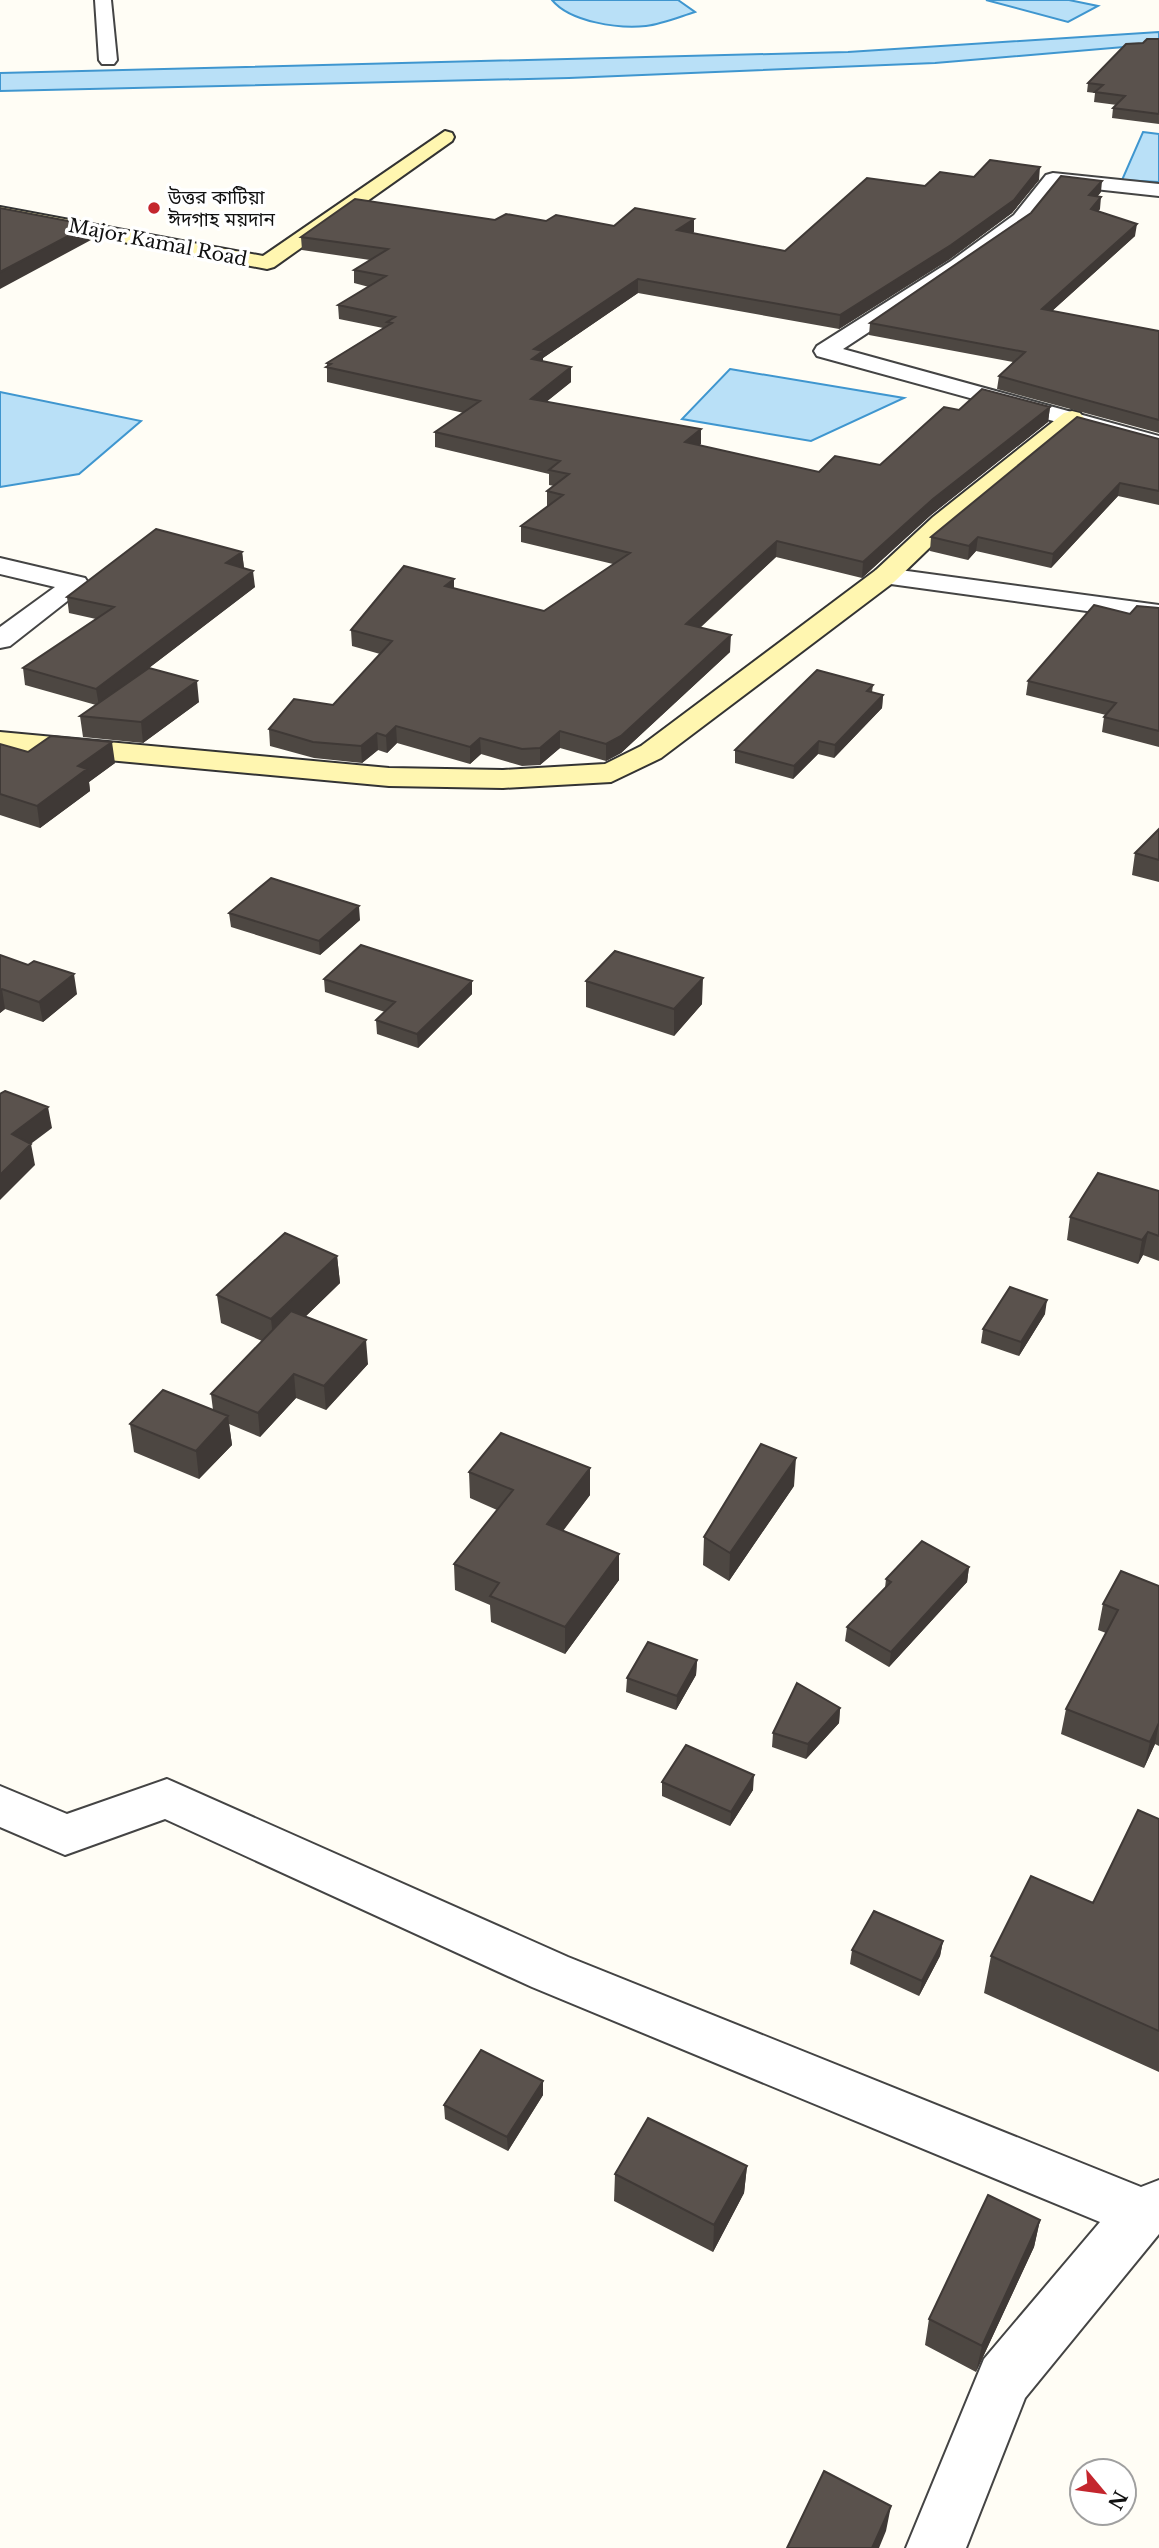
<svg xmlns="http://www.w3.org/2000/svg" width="1159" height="2548" font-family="'Libre Baskerville','Noto Sans Bengali',serif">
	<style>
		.water { fill: #b9e0f7; stroke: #3f96cf; stroke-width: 2 }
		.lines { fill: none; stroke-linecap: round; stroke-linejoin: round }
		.street-casing { stroke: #444; stroke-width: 4 }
		.secondary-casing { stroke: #333; stroke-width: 4 }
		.street { fill: #fff; fill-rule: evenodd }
		.secondary { fill: #fff6b0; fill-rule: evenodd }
		.wall { fill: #4d4742 }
		.shaded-wall { fill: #3f3936 }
		.building { fill: #5a524d; stroke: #3f3936; stroke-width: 2 }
		.poi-dot { fill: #c4262e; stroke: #fff; stroke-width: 2.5 }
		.labels { text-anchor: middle; stroke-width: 7; stroke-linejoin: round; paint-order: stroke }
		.far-poi-label { font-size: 19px; fill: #111; stroke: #fff; text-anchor: start }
		.far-street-label { font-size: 19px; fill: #111; stroke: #fff }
	</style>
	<rect width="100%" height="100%" fill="#fffdf5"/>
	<path class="water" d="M552 0H678L695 12C679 17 662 24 646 26 619 29 570 22 552 0Z
		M986 0H1069L1098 6 1068 22Z
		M1159 32V44L935 63 569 78 0 91V73L848 52Z
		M1143 132 1159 134V182L1122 180Z
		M730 369 904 398 811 441 682 419Z
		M0 392 141 421 79 474 0 487Z"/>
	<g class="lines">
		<g class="street-casing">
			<path id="street" d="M95 0H111L117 60 114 64H102L99 60Z
				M1053 173 1159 184V196L1058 185 1028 223 965 269 843 349 1159 436V450L817 356 814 351 817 346 951 261 1014 215 1046 175Z
				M0 558 85 578 89 584 10 646 0 648V627L55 587 0 574Z
				M885 568 1159 605V621L876 582 872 576 876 570Z
				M167 1779 568 1957 1141 2187 1159 2180V2234L1025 2398 966 2548H906L984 2359 1100 2222 532 1987 165 1819 65 1855 0 1827V1786L67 1814Z"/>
		</g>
		<g class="secondary-casing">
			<path id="secondary" d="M445 131 452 133 454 137 452 141 274 267 267 269 0 219V207L263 256Z
				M1072 411 1080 413 1084 418 1080 423 951 527 894 582 661 758 611 782 503 788 389 786 0 750V732L389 768 503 770 605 764 641 746 876 570 933 517 1064 413Z"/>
		</g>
		<use href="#street" class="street"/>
		<use href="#secondary" class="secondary"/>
	</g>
	<path class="wall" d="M1159 39V124L1112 118 1113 108 1117 105 1094 102 1095 93 1087 92 1088 83 1143 43Z
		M974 177 1039 180 1012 213 950 259 839 329 638 293 543 358V361L571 367V382L546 402 701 444 699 445 819 472 880 465 959 410 1050 407 1048 422 931 515 862 578 776 557 700 628 730 652 621 753 606 761 560 748 540 765 522 766 481 754 470 764 397 743 387 753 378 750 362 763 314 758 270 746 269 729 333 705 380 654 352 646 351 630 454 588 544 611 613 564 521 542V526L547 507V491L554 486 549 485V474L435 447V432L464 413 327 382V363L383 328 339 319 338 305 369 287 354 283V270L370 260 302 250 301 237 495 220 546 221 694 232 692 233 785 251 925 186Z
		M1101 192 1097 197 1100 209 1098 211 1135 236 1052 311 1159 331V433L997 389 999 376 1013 362 869 335 870 323Z
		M1159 439V505L1118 496 1051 568 976 551 968 560 930 551 931 537Z
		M242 552 244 568 255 587 149 668 199 702 143 743 83 737 80 716 96 705 25 685 23 668 96 619 69 613 67 597Z
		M1159 608V747L1102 732 1104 717 1106 715 1026 695 1028 681 1130 614Z
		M873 685 872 692 883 695 882 708 834 758 818 754 793 779 735 763V750Z
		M0 744 28 752 115 763 89 782 90 791 40 828 0 815Z
		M1159 829V882L1132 875 1135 853Z
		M229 913 360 920 320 955 231 927Z
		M0 955 77 994 43 1022 5 1009 0 1013Z
		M324 979 472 981V994L418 1048 377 1034 376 1020 385 1012 325 992Z
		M586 981 702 1004 674 1036 586 1007Z
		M1159 1191V1261L1143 1255 1138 1264 1067 1240 1070 1217Z
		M337 1256 340 1283 306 1316 368 1364 326 1410 296 1398 260 1437 229 1424 232 1445 199 1479 134 1452 130 1424 213 1410 211 1394 262 1341 221 1323 217 1295Z
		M1045 1314 1019 1356 981 1343 983 1329Z
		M469 1472 590 1495 563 1531 619 1580 565 1654 491 1622 490 1605 455 1590 454 1564 497 1510 470 1498Z
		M794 1486 729 1581 703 1565 704 1537Z
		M969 1567 967 1582 889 1667 845 1641 847 1627 885 1588 886 1579Z
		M1159 1586V1746L1155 1744 1144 1768 1061 1734 1066 1709 1106 1633 1098 1630 1103 1604Z
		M697 1660 696 1675 676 1710 626 1692 627 1678Z
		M840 1708 839 1723 806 1759 772 1747 773 1733Z
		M662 1782 753 1790 730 1826 662 1796Z
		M1159 1819V2072L984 1993 991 1956 1093 1903Z
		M943 1941 940 1956 919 1996 850 1964 852 1950Z
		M543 2081V2095L508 2151 445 2119 444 2105Z
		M747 2166 744 2193 713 2252 614 2201 615 2174Z
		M1040 2220 1034 2247 976 2372 925 2345 929 2319Z"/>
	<path class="shaded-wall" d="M1040 167 1039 180 1012 213 950 259 839 329 840 315Z
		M1102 181 1101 192 1088 207 1089 195Z
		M1101 197 1100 209 1090 221 1091 209Z
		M694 219V232L676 244 677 230Z
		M1137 224 1135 236 1041 321 1042 309Z
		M89 225 91 240 0 289V272Z
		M638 279V293L543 358V366L532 359 534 349Z
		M571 367V382L531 414V399Z
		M1050 407 1048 422 931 515 862 578 863 562 933 499Z
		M701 429V444L684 457 685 442Z
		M1120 483 1118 496 1051 568 1053 554Z
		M978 537 976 551 968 560 969 546Z
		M777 541 776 557 686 640V624Z
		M242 552 244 568 226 563Z
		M253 571 255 587 99 706 96 689Z
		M454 579V595L445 586Z
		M731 635 730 652 621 753 606 761V744Z
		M197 681 199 702 143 743 141 722Z
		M883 695 882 708 834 758 835 745Z
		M396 726 397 743 387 753 386 736Z
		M560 731V748L540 765V748Z
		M377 733 378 750 362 763 361 746Z
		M480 738 481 754 470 764V747Z
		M819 741 818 754 793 779 794 766Z
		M112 742 115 763 89 782 90 791 40 828 37 806 78 766Z
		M359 906 360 920 320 955 319 941Z
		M74 974 77 994 43 1022 39 1002Z
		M703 978 702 1004 674 1036V1009Z
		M472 981V994L418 1048 417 1034Z
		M2 989 5 1009 0 1013V990Z
		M48 1107 52 1128 16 1155 12 1134Z
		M31 1144 35 1165 0 1200V1175Z
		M1148 1232 1143 1255 1138 1264 1142 1240Z
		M337 1256 340 1283 274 1347 271 1319Z
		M1047 1300 1045 1314 1019 1356 1021 1342Z
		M366 1340 368 1364 326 1410 324 1386Z
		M294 1374 296 1398 260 1437 258 1413Z
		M228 1416 232 1445 199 1479 196 1451Z
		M796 1458 794 1486 729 1581 730 1553Z
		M590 1468V1495L547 1551V1524Z
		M619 1554V1580L565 1654V1627Z
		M969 1567 967 1582 889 1667 891 1652Z
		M697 1660 696 1675 676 1710 677 1696Z
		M840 1708 839 1723 806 1759 808 1744Z
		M1159 1723 1155 1744 1144 1768 1150 1742Z
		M754 1775 753 1790 730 1826 731 1812Z
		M943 1941 940 1956 919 1996 922 1981Z
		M543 2081V2095L508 2151 507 2137Z
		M747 2166 744 2193 713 2252 714 2225Z
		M1040 2220 1034 2247 976 2372 982 2346Z
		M891 2506 886 2531 879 2548H872Z"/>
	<path class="building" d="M1147 39H1159V114L1113 108 1125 96 1095 92 1103 85 1088 83 1126 44 1143 43Z
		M990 160 1040 167 1014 200 951 245 840 315 638 279 534 349 543 351 532 359 571 367 531 399 701 429 685 442 819 472 835 456 880 465 944 407 959 410 982 389 1050 407 933 499 863 562 777 541 686 624 731 635 621 736 606 744 560 731 540 748 522 749 480 738 470 747 396 726 386 736 377 733 361 746 313 742 269 729 294 699 333 705 392 641 351 630 404 566 454 579 445 586 544 611 630 553 521 526 563 495 547 491 569 474 549 470 560 461 435 432 480 401 326 367 331 364 327 363 392 323 387 322 395 317 338 305 386 276 354 270 388 249 301 237 355 199 495 220 506 214 546 221 556 215 614 226 635 208 694 219 677 230 785 251 867 178 925 186 940 172 974 177Z
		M1061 176 1102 181 1089 195 1101 197 1091 209 1137 224 1042 309 1159 331V420L999 376 1025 352 870 323 1031 213Z
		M0 208 89 225 0 272Z
		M1077 417 1159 439V491L1120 483 1053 554 978 537 969 546 931 537Z
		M156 529 242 552 226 563 253 571 96 689 23 668 114 607 67 597Z
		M1094 605 1130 614 1137 606 1159 608V731L1104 717 1116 703 1028 681Z
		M149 668 197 681 141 722 80 716Z
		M817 670 873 685 867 691 883 695 835 745 819 741 794 766 735 750Z
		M51 736 112 742 78 766 87 769 37 806 0 794V744L28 752Z
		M1159 829V860L1135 853Z
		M271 878 359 906 319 941 229 913Z
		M361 945 472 981 417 1034 376 1020 395 1002 324 979Z
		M615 951 703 978 674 1009 586 981Z
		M0 955 28 965 34 961 74 974 39 1002 2 989 0 990Z
		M5 1091 48 1107 12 1134 31 1144 0 1175V1094Z
		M1098 1173 1159 1191V1236L1148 1232 1142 1240 1070 1217Z
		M285 1233 337 1256 271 1319 217 1295Z
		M1010 1287 1047 1300 1021 1342 983 1329Z
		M291 1311 366 1340 324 1386 294 1374 258 1413 211 1394Z
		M163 1390 228 1416 196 1451 130 1424Z
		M501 1433 590 1468 547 1524 619 1554 565 1627 490 1596 499 1583 454 1564 513 1490 469 1472Z
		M761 1444 796 1458 730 1553 704 1537Z
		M922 1541 969 1567 891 1652 847 1627 891 1582 886 1579Z
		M1121 1571 1159 1586V1723L1150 1742 1066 1709 1118 1610 1103 1604Z
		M648 1642 697 1660 677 1696 627 1678Z
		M797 1683 840 1708 808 1744 773 1733Z
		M686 1745 754 1775 731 1812 662 1782Z
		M1138 1810 1159 1819V2031L991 1956 1031 1876 1093 1903Z
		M874 1911 943 1941 922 1981 852 1950Z
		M481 2050 543 2081 507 2137 444 2105Z
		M648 2118 747 2166 714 2225 615 2174Z
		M988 2195 1040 2220 982 2346 929 2319Z
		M824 2471 891 2506 872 2548H787Z"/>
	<circle class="poi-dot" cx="154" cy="208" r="7"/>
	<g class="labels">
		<g class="far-poi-label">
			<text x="168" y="204">উত্তর কাটিয়া<tspan x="168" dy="22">ঈদগাহ ময়দান</tspan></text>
		</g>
		<g class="far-street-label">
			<text transform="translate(158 242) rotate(11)" y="7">Major Kamal Road</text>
		</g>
	</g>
	<g transform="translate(1103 2492) rotate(119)"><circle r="33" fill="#ffffff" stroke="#a0a0a0" stroke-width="2"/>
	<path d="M0-5L12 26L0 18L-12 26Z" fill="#c4262e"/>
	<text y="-10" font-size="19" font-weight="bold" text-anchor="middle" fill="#111111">N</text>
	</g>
</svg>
